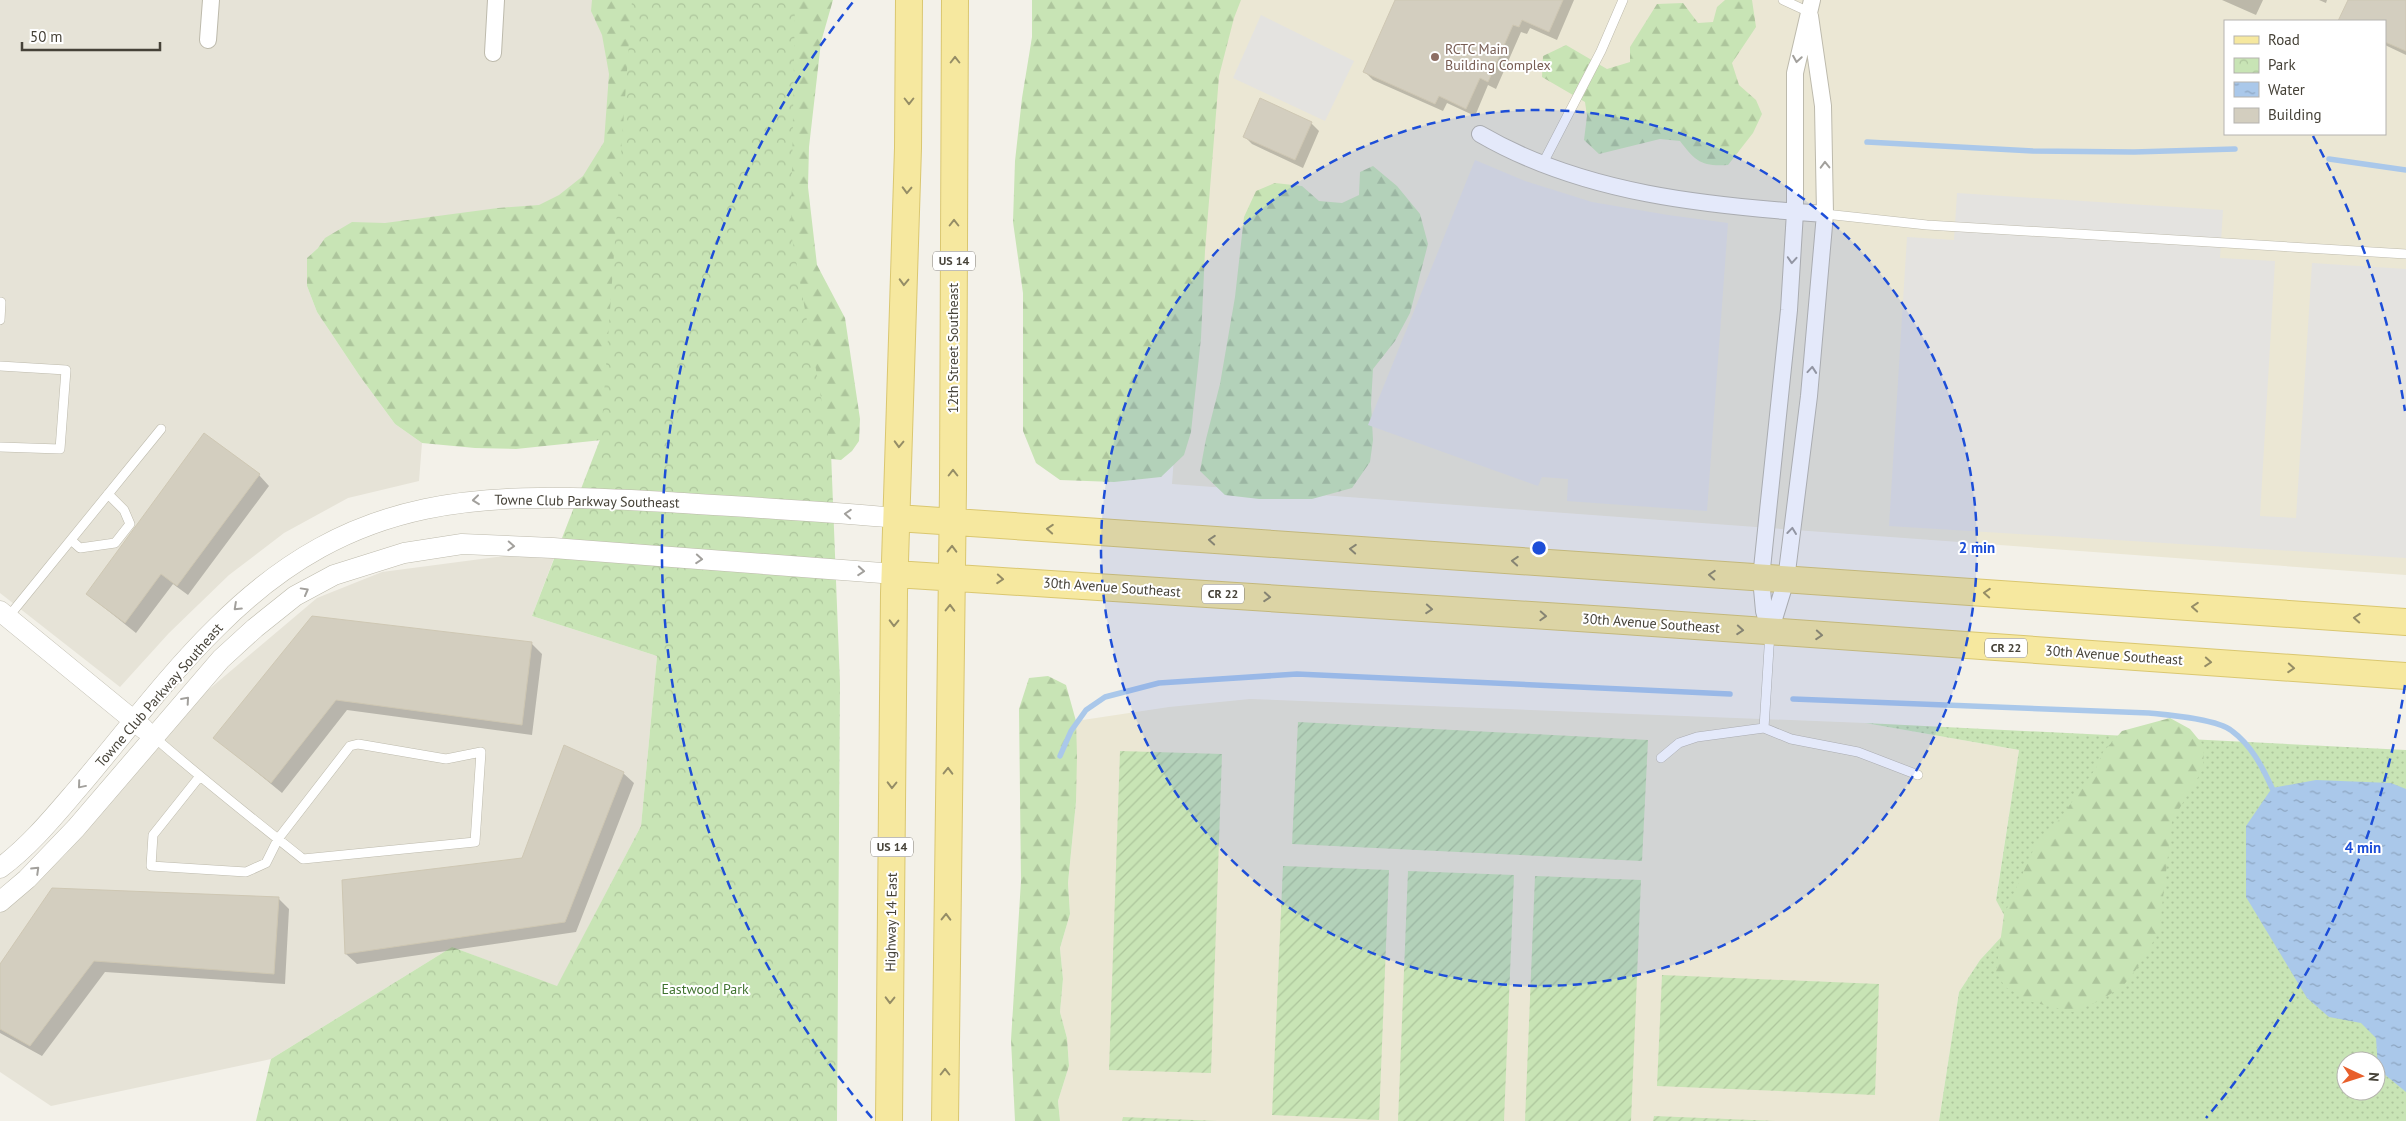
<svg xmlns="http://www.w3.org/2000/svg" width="2406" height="1121" font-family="'PT Sans',sans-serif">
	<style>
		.residential { fill: #e6e3d7 }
		.education { fill: #ebe7d4; fill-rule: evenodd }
		.grass { fill: url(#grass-dots); fill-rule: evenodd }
		.forest { fill: url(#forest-firs) }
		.park { fill: url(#park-crowns) }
		.garden { fill: url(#garden-furrows) }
		.parking { fill: #e4e3e0 }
		.water { fill: url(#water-ripples) }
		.shadow { fill: #0003 }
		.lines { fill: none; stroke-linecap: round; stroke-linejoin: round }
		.stream { stroke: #aac8ea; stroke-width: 5.5 }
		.building { fill: #d3cebf; stroke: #cec7b3 }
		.service-casing { stroke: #bdbaac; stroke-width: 10 }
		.minor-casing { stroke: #bdbaac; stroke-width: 18 }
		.tertiary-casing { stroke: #bdbaac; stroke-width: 21 }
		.primary-casing { stroke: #dac770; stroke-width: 28 }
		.service { stroke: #fff; stroke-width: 9 }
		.minor { stroke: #fff; stroke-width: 16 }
		.tertiary { stroke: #fff; stroke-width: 20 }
		.primary { stroke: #f6e89f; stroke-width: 26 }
		.oneway { stroke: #a2a09c }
		.oneway2 { stroke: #958d66 }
		.ring { fill: none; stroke: #1d4ed8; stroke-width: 2.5; stroke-dasharray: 9 6 }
		.education-dot { fill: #8d6e63; stroke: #fff; stroke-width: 2 }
		.labels { text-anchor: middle; stroke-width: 4; stroke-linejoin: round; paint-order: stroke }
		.shield { fill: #fff; stroke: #7e7b74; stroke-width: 1 }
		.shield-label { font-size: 12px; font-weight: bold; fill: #464238 }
		.education-label { font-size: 14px; fill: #785e54; stroke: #fff; text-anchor: start }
		.street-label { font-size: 14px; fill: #464238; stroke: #fff }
		.park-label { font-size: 14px; fill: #407330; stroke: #fff }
		.centre { fill: #1d4ed8; stroke: #fff; stroke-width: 2.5 }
		.ring-label { font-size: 15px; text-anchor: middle; font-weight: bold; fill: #1d4ed8; stroke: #fff; stroke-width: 4; stroke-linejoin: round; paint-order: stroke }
	</style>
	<defs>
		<pattern id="grass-dots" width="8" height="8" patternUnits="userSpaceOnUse" patternTransform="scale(1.25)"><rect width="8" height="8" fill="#c8e4b5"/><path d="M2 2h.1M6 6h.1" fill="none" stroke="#adc59c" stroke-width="1.8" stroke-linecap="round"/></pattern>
		<pattern id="forest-firs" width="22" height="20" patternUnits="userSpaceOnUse" patternTransform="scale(1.25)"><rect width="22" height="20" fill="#c8e4b5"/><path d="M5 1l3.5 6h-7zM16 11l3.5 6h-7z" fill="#adc59c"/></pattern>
		<pattern id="park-crowns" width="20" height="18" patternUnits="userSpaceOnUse" patternTransform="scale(1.25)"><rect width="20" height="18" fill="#c8e4b5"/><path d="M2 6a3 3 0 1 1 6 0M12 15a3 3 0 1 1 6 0" fill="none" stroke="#adc59c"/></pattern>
		<pattern id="garden-furrows" width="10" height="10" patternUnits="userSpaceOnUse" patternTransform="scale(1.25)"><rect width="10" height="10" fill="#c8e4b5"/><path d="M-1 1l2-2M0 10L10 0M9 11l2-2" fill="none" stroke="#adc59c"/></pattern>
		<pattern id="water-ripples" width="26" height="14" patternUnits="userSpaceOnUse" patternTransform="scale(1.25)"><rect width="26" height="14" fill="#aac8ea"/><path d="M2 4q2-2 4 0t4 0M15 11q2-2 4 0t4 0" fill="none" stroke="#8ca4bf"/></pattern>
	</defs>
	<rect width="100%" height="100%" fill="#f3f1e9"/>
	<path class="residential" d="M0 0H714L695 280 318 248 307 258V286L317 312 359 375 395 424 422 443 419 481 348 498 284 533 229 575 169 633 120 687 0 593Z
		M504 556 554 558 532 616 657 656 641 826 557 987 452 947 271 1059 51 1106 0 1072V913L65 855 200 697 317 598 382 572Z"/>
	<path class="education" d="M1226 0H2406V575L1172 484 1205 46ZM2225 21H2385V134H2225Z
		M1250 699 1865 723 2019 750 1996 899 2004 915 2003 935 1980 960 1959 992 1939 1121H1060L1058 1101 1069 1066 1067 1038 1060 1012 1063 979 1060 948 1070 914 1068 883 1076 802V721L1169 707Z"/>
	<path class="grass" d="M1865 723 2406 750V1121H1939L1959 992 1980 960 2003 935 2004 915 1996 900 2019 750ZM2346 1061H2376V1091H2346Z"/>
	<path class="forest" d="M592 0H833L821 42 809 147 808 187 817 265 845 318 860 419 859 441 852 451 841 460 621 438 516 449 475 448 422 443 395 424 359 375 317 312 307 286V258L318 248 325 238 352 222 385 223 498 208 539 205 559 195 583 176 604 142 609 74 602 35 591 11Z
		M1032 0H1241L1234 18 1219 76 1205 251 1201 338 1191 432 1184 455 1161 477 1114 482 1060 480 1036 463 1023 431V293L1013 222 1015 161 1022 98 1032 37Z
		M1725 0H1752L1756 27 1732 63 1739 85 1756 100 1762 114 1753 133 1728 165C1702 167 1695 161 1680 141L1660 139 1599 154 1584 140 1587 116 1585 102 1542 77 1543 56 1566 45 1607 69 1630 62V47L1657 4 1683 3 1698 23 1713 22 1717 7Z
		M1373 166 1397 186 1420 214 1428 244 1410 313 1395 341 1373 369 1371 404 1373 440 1370 462 1352 488 1312 499H1259L1225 495 1200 471 1206 439 1220 384 1235 297 1244 217 1256 191 1275 183 1302 186 1319 201 1342 203 1359 195 1360 172Z
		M1048 676 1066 685 1076 721 1077 756 1076 802 1068 883 1070 914 1060 948 1063 979 1060 1012 1067 1038 1069 1066 1058 1101 1060 1121H1015L1011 1040 1021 881 1019 709 1029 678Z
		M2170 718 2190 729 2204 746 2203 769 2172 821 2159 932 2138 967 2123 986 2099 1001 2073 1012 2032 1002 2005 987 1996 972 2004 915 2035 846 2059 820 2096 768 2103 752 2122 731Z"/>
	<path class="park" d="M632 0H795L791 233 831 452 840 683 837 1121H256L271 1059 452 947 557 986 641 826 657 656 532 616 601 437Z"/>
	<path class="garden" d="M1298 722 1648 740 1642 861 1292 844Z
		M1120 751 1222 754 1211 1073 1109 1070Z
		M1283 866 1389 870 1379 1120 1272 1115Z
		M1408 871 1514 875 1504 1121H1398Z
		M1535 876 1641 880 1631 1121H1525Z
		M1662 975 1879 984 1875 1095 1657 1086Z
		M1654 1116 1776 1121H1653Z
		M1123 1117 1217 1121H1122Z"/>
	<path class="parking" d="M1261 15 1354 61 1325 121 1233 78Z
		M1475 160 1525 181 1592 202 1668 215 1728 223 1707 511 1567 501 1568 479 1542 477 1538 486 1368 425Z
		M1957 193 2223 210 2220 258 2275 261 2260 516 2296 518 2312 263 2406 269V558L1889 526 1907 237 1954 240Z"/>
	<path class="water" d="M2316 780 2391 783 2406 789V1092L2378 1069 2376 1038 2361 1023 2329 1017 2307 998 2246 897V826L2272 788Z"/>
	<path class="shadow" d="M1396 0H1574L1557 40 1530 28 1527 34 1521 32 1496 89 1488 85 1475 116 1447 103 1443 111 1373 80 1365 72Z
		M2222 0H2263L2256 15Z
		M2319 0H2327L2326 3Z
		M2406 0V55L2385 45V21L2340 20Z
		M1311 123 1319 131 1303 168 1252 144 1244 136Z
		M259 475 269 486 188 595 173 584 136 633 87 594Z
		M312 618 531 643 542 654 532 735 347 710 282 793 215 738Z
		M623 773 634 783 576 932 357 964 346 954 523 859Z
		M278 898 289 909 285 984 105 972 42 1056 0 1033V966Z"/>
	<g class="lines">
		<path class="stream" d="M1867 142 2033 151 2134 152 2235 149
			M2329 159 2406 170
			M1793 699 2149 713C2168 715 2218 719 2232 731 2251 745 2262 766 2272 788
			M1060 756 1071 731 1086 710 1105 697 1159 683 1297 674 1730 694"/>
	</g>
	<path class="building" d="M1395 0H1563L1549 32 1522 20 1519 27 1513 25 1488 82 1480 78 1466 109 1439 96 1435 104 1363 72Z
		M2348 0H2406V51L2385 42V21H2338Z
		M1260 98 1312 122 1295 160 1243 137Z
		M204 433 260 474 177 586 161 574 125 623 86 594Z
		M312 616 532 642 522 725 336 700 271 783 213 738Z
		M564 745 624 772 565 922 345 954 342 880 522 858Z
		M52 888 279 897 274 974 94 961 30 1046 0 1029V964Z"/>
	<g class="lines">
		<g class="service-casing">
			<path id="service" d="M1783 0 1809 12
				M1542 165 1601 51 1623 0
				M1825 214 1927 225 2406 254
				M0 320 1 302
				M0 366 66 370 60 449 0 447
				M71 540 80 548 115 543 130 524 124 510 108 494
				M9 616 161 429
				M1764 728 1770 632
				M154 737C202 779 253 819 303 859L475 842 481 752 446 759 358 744 350 746 278 839 266 863 246 872 151 866 153 835 200 776
				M1661 758 1679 743 1697 737 1764 728 1791 739 1858 752 1918 775"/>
		</g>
		<g class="minor-casing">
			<path id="minor" d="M208 40 211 0
				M493 53 496 0
				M1480 134C1583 194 1708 206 1825 214
				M1770 632 1764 611 1761 578 1789 310 1795 212V73L1812 0
				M1770 632 1786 580 1809 396 1825 214 1823 106 1810 16"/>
		</g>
		<g class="tertiary-casing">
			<path id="tertiary" d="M0 611 144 729
				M0 868C31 845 55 815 80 786 125 733 167 676 217 627 355 489 484 492 667 502 744 507 820 511 897 518
				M0 902 27 879 76 828 221 659 255 628 295 596 334 575 404 553 462 544 553 548 895 574"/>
		</g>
		<g class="primary-casing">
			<path id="primary" d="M897 518 2406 622
				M895 574 1624 621 2406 676
				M889 1121 894 593 908 148 909 0
				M945 1121 953 488 955 0"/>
		</g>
		<use href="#service" class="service"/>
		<use href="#minor" class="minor"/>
		<use href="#tertiary" class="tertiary"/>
		<use href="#primary" class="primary"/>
	</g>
	<defs><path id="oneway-chevron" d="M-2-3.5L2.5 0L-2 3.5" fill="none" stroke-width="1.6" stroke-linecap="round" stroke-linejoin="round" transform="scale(1.25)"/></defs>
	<g class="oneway">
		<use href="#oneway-chevron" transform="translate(1797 59) rotate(99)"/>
		<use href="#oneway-chevron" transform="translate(1825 165) rotate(-91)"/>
		<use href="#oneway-chevron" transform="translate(1792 260) rotate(94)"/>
		<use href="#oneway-chevron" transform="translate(1812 370) rotate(-85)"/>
		<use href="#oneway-chevron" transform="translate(476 500) rotate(174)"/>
		<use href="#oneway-chevron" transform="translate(848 514) rotate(-176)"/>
		<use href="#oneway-chevron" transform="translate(1792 531) rotate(-83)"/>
		<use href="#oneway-chevron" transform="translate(511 546) rotate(3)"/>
		<use href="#oneway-chevron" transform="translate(699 559) rotate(4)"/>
		<use href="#oneway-chevron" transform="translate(861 571) rotate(4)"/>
		<use href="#oneway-chevron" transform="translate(305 591) rotate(-29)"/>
		<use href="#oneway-chevron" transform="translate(237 607) rotate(137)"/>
		<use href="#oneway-chevron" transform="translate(186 700) rotate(-49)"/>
		<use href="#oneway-chevron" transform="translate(81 785) rotate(130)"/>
		<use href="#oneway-chevron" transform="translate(36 870) rotate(-44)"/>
	</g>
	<g class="oneway2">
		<use href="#oneway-chevron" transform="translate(955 60) rotate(-90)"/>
		<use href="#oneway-chevron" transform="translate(909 101) rotate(90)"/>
		<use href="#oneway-chevron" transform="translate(907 190) rotate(92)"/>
		<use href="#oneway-chevron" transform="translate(954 223) rotate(-90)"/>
		<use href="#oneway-chevron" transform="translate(904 282) rotate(92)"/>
		<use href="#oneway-chevron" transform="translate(899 444) rotate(92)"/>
		<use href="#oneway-chevron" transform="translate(953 473) rotate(-90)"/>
		<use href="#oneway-chevron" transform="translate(1050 529) rotate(-176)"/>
		<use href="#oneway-chevron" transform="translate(1212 540) rotate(-176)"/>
		<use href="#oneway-chevron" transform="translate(952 549) rotate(-89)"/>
		<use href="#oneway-chevron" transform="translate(1353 549) rotate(-176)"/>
		<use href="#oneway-chevron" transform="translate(1515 561) rotate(-176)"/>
		<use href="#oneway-chevron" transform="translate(1712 575) rotate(-176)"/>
		<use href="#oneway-chevron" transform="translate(1000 579) rotate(4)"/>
		<use href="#oneway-chevron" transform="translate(1987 593) rotate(-176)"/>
		<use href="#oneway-chevron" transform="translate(1267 597) rotate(4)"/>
		<use href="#oneway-chevron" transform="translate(2195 607) rotate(-176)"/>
		<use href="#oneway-chevron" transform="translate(950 608) rotate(-89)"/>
		<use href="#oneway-chevron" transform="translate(1429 609) rotate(4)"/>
		<use href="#oneway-chevron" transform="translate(1543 616) rotate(3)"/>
		<use href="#oneway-chevron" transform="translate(2357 618) rotate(-176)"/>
		<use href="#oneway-chevron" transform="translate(894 623) rotate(91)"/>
		<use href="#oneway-chevron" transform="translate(1740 630) rotate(4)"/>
		<use href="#oneway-chevron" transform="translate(1819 635) rotate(4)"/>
		<use href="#oneway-chevron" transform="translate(2208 662) rotate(4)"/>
		<use href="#oneway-chevron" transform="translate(2291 668) rotate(4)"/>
		<use href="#oneway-chevron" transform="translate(948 771) rotate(-89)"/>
		<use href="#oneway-chevron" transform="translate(892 785) rotate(91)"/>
		<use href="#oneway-chevron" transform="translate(946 917) rotate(-89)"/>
		<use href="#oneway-chevron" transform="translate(890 1000) rotate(91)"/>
		<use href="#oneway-chevron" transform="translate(945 1072) rotate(-90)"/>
	</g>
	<circle cx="1539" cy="548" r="438" fill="#1d4ed8" fill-opacity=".12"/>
	<g class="ring">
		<circle cx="1539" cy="548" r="438"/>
		<path d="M2405 685A877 877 0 0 1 2206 1118M872 1118A877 877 0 0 1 853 2M2313 136A877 877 0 0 1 2405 411"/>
	</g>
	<circle class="education-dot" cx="1435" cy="57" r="5"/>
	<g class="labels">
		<g class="shield">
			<rect x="933" y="251.5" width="42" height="19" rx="4"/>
			<rect x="1202" y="584.5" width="42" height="19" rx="4"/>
			<rect x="1985" y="638.5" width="42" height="19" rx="4"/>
			<rect x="871" y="837.5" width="42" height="19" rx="4"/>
		</g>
		<g class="shield-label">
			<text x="954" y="265">US 14</text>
			<text x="1223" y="598">CR 22</text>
			<text x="2006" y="652">CR 22</text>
			<text x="892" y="851">US 14</text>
		</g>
		<g class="education-label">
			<text x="1445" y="54">RCTC Main<tspan x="1445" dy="16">Building Complex</tspan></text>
		</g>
		<g class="street-label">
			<text transform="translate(953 348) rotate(-90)" y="5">12th Street Southeast</text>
			<text transform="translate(587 501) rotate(1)" y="5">Towne Club Parkway Southeast</text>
			<text transform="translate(1112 587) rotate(4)" y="5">30th Avenue Southeast</text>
			<text transform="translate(1651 623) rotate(4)" y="5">30th Avenue Southeast</text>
			<text transform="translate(2114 655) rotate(4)" y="5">30th Avenue Southeast</text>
			<text transform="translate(159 695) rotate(-49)" y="5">Towne Club Parkway Southeast</text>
			<text transform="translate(891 922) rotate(-89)" y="5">Highway 14 East</text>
		</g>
		<g class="park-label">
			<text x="705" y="994">Eastwood Park</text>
		</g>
	</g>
	<circle cx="1539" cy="548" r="8" class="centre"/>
	<g class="ring-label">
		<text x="1977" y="553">2 min</text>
		<text x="2363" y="853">4 min</text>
	</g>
	<rect x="2224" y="20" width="162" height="115" fill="#ffffff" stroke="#b5b3af"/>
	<rect x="2234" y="36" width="25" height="8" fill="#f6e89f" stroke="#b5b3af"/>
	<text x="2268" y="45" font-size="15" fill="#464238">Road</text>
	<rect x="2234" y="58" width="25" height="15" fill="url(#park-crowns)" stroke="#b5b3af"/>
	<text x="2268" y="70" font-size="15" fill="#464238">Park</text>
	<rect x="2234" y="82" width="25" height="15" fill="url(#water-ripples)" stroke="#b5b3af"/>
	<text x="2268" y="95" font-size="15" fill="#464238">Water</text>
	<rect x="2234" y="108" width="25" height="15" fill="#d3cebf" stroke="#b5b3af"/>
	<text x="2268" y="120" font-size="15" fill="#464238">Building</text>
	<g transform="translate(2361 1076) rotate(94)"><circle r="24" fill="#ffffff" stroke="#b5b3af"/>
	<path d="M0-4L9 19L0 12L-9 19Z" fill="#e85f2b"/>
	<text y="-8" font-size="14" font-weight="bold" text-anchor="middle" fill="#464238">N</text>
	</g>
	<path d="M22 42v8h138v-8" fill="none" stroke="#464238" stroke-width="2.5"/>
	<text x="30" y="42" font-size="15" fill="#464238" stroke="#ffffff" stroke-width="4" paint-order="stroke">50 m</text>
</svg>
